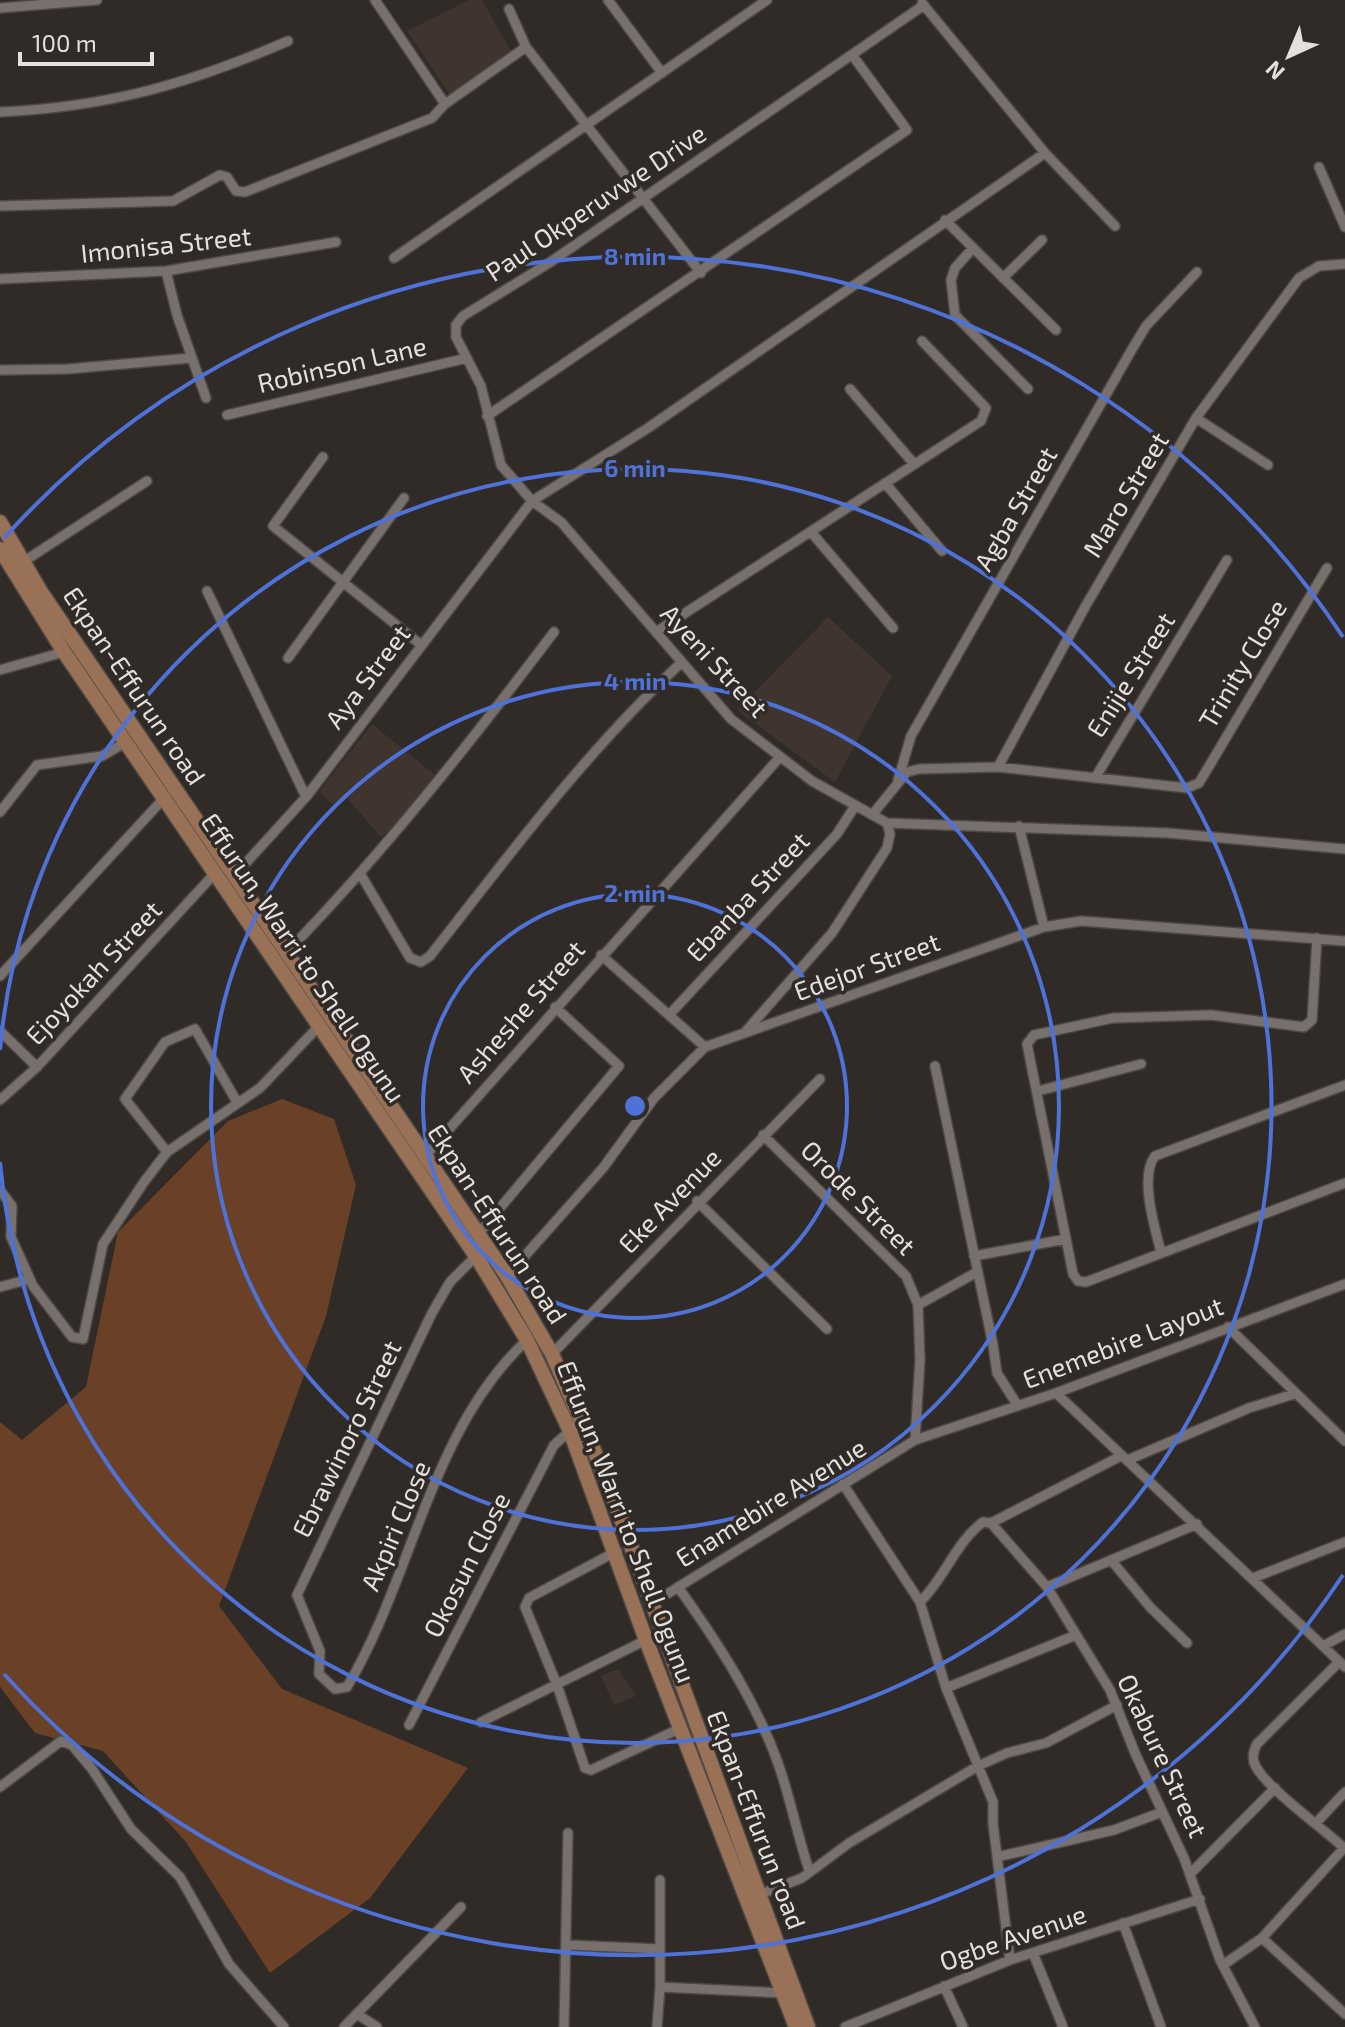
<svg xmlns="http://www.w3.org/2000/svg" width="1345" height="2027" font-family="'Exo 2',sans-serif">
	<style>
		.built { fill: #40342f }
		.green { fill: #6a4027 }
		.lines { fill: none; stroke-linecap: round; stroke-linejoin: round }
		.minor-casing { stroke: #4d4845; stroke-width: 12 }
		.secondary-casing { stroke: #4d4845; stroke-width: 17 }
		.minor { stroke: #77706c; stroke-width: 9 }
		.secondary { stroke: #987157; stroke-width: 14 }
		.ring { fill: none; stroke: #4f72d9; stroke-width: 4 }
		.labels { text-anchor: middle; stroke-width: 7; stroke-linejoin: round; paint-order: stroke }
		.street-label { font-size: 26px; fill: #e4e0dd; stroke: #312b27 }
		.centre { fill: #4f72d9; stroke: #312b27; stroke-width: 4 }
		.ring-label { font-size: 24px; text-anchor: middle; font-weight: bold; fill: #4f72d9; stroke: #312b27; stroke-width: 7; stroke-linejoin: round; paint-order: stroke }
	</style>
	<rect width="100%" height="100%" fill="#312b27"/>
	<path class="built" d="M469 0H482L512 53 449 94 407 31Z
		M828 617 892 676 835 782 737 710Z
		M372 724 435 775 403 817 381 837 346 797 335 806 319 792Z
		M618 1669 636 1696 614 1705 601 1676Z"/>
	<path class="green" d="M282 1099 334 1119 356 1185 326 1316 219 1606 282 1689 468 1768 370 1898 270 1973 186 1842 103 1751 35 1733 0 1687V1422L22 1440 86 1387 118 1232 228 1121Z"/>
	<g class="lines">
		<g class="minor-casing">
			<path id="minor" d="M608 0 662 73
				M924 5 549 263 463 316 456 325V337L481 386 501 465 532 501 561 522 731 719 812 781 887 823 1168 833 1345 849
				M0 8 97 0
				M509 9 526 47 701 273
				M445 104 526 47
				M0 112C108 107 189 84 288 41
				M1045 153 1115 226
				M1319 167 1345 227
				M0 206 173 201 220 175 227 177 236 191 245 192 432 118 445 104 375 0
				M945 220 1056 330
				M973 248 955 268 951 280 955 315 1028 389
				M394 258 767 0
				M166 271 177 315 206 398
				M1003 278 1042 240
				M0 279 166 271 336 242
				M0 370 68 369 191 358
				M850 389 914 464
				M227 415 467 358
				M487 416 907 130 853 56
				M1196 418 1268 465
				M323 457 273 526 420 644
				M885 483 942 551
				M811 532 893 628
				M23 562 147 481
				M207 591 306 797
				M656 632 981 421 986 408 922 341
				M288 658 404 498
				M0 670 64 652
				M998 767 1085 607 1196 418 1299 278 1319 266 1345 264
				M1095 778 1227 560
				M898 780 911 736 1131 351 1146 326 1197 272
				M0 812 37 765 102 756 126 742
				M872 815 907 772 919 769 998 767 1187 788 1199 783 1327 568
				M1019 826 1044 927
				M235 875 306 797 532 501 648 428 1045 153 922 3
				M361 875 410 958 421 962 430 956C510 854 587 750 682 662
				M1317 938 1312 1020 1304 1027 1211 1015 1113 1018 1034 1035 1027 1044 1073 1274 1078 1281 1086 1282 1345 1183
				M286 953C384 852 470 743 554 632
				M601 955 705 1047
				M0 976 166 796
				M669 1015 837 834 855 806
				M747 1030 832 933 887 848 890 834 887 823
				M0 1031 37 1067
				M935 1066 993 1345 997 1373 1018 1406
				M1038 1091 1141 1064
				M0 1100 37 1067 216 872
				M763 1135 906 1276 918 1305 920 1360 915 1440
				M167 1152 125 1099 165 1042 195 1029 237 1102
				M426 1155 780 757
				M0 1190 12 1206 11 1237 25 1268 33 1286 72 1337 83 1339 103 1244 144 1182 167 1152 260 1088 319 1026
				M697 1201 827 1329
				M479 1233 619 1066 555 1007
				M1161 1252C1155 1229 1139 1176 1155 1156L1345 1085
				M476 1256 450 1282 432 1313 297 1595 320 1651 319 1674 335 1689 347 1687C413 1577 430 1430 527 1340
				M974 1256 1066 1239
				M507 1276 603 1168 654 1098 705 1047 1044 927 1081 921 1345 941
				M0 1287 30 1279
				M918 1305 977 1272
				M1228 1327 1345 1441
				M552 1354 820 1079
				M1056 1393 1345 1667
				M1130 1459 1249 1408 1294 1394
				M843 1484 920 1602 946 1688 993 1802V1824L1010 1960
				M991 1523 1047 1587 1110 1690 1135 1753 1184 1858 1220 1960 1255 2027
				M617 1551 529 1598 525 1607 557 1685 585 1768 591 1770 681 1728
				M1111 1560 1150 1607 1187 1643
				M1253 1578 1345 1542
				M678 1587C718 1643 758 1704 780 1769 791 1802 798 1837 809 1870
				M1047 1587 1197 1524
				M920 1602C945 1578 955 1543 983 1522L991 1523 1121 1456
				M651 1604 915 1440 1056 1393 1345 1284
				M1323 1646 1345 1634
				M1339 1662 1257 1744C1254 1750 1252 1756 1254 1762 1260 1784 1326 1830 1345 1849
				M946 1688 1076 1635
				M481 1722 646 1640
				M409 1725 554 1445 570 1431
				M0 1787 61 1741 72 1745 92 1769 131 1829 180 1877 229 1964 284 2027
				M1317 1822 1345 1792
				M997 1857 1114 1830 1162 1812
				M1190 1874 1275 1788
				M758 1895 802 1878 849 1843 978 1766 1007 1753 1046 1743 1117 1705
				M1123 1923 1161 2027
				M1262 1938 1345 2014
				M569 1945 660 1949
				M1033 1953 1063 2027
				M1223 1965 1262 1938 1344 1848
				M944 1986 963 2027
				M660 1987 783 1993
				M357 2014 377 2027
				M344 2027 461 1907
				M564 2027 568 1833
				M657 2027 660 1987V1880
				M845 2027 1010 1960 1200 1899"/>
		</g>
		<g class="secondary-casing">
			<path id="secondary" d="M0 522 41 592 507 1276 552 1354 606 1478 808 2027
				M0 549 64 652 476 1256 527 1340 570 1431 646 1640 796 2027"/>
		</g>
		<use href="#minor" class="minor"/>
		<use href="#secondary" class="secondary"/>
	</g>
	<g class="ring">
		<circle cx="635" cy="1106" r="212"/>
		<circle cx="635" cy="1106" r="424"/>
		<path d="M0 1050A637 637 0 1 1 0 1162"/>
		<path d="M1343 1575A849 849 0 0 1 4 1674M4 538A849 849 0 0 1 1343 637"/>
	</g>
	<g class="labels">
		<g class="street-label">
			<text transform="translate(596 203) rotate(-34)" y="9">Paul Okperuvwe Drive</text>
			<text transform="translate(166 245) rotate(-6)" y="9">Imonisa Street</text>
			<text transform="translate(342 365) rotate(-13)" y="9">Robinson Lane</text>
			<text transform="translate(1126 495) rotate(-59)" y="9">Maro Street</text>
			<text transform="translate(1016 509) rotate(-60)" y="9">Agba Street</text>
			<text transform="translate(714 661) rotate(47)" y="9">Ayeni Street</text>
			<text transform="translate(1243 664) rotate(-59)" y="9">Trinity Close</text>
			<text transform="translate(1131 675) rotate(-58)" y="9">Enijie Street</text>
			<text transform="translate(368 677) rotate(-53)" y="9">Aya Street</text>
			<text transform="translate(134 686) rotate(56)" y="9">Ekpan-Effurun road</text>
			<text transform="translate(748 897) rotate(-47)" y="9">Ebanba Street</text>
			<text transform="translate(303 958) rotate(56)" y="9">Effurun, Warri to Shell Ogunu</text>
			<text transform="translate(867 967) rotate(-20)" y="9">Edejor Street</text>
			<text transform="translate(94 973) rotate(-47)" y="9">Ejoyokah Street</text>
			<text transform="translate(521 1012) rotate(-49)" y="9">Asheshe Street</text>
			<text transform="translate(858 1198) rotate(45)" y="9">Orode Street</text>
			<text transform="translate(670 1201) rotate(-46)" y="9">Eke Avenue</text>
			<text transform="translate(497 1224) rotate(57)" y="9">Ekpan-Effurun road</text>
			<text transform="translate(1123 1343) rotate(-21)" y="9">Enemebire Layout</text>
			<text transform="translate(347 1439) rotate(-64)" y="9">Ebrawinoro Street</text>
			<text transform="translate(771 1503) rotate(-32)" y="9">Enamebire Avenue</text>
			<text transform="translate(626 1522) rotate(69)" y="9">Effurun, Warri to Shell Ogunu</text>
			<text transform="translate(396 1526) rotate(-67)" y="9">Akpiri Close</text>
			<text transform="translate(467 1565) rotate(-63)" y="9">Okosun Close</text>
			<text transform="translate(1162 1756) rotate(65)" y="9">Okabure Street</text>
			<text transform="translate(756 1820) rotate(69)" y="9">Ekpan-Effurun road</text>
			<text transform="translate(1013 1938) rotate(-19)" y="9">Ogbe Avenue</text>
		</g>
	</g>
	<circle cx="635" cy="1106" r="12" class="centre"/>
	<g class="ring-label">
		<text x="635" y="265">8 min</text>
		<text x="635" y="477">6 min</text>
		<text x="635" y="690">4 min</text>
		<text x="635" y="902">2 min</text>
	</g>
	<g transform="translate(1289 56) rotate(224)" stroke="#312b27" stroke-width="6" paint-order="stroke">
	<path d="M0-6L14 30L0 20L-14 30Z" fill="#e4e0dd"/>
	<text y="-12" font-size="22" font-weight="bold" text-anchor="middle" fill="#e4e0dd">N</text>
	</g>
	<path d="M20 52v12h132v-12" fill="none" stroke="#e4e0dd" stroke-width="4"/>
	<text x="32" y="52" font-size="24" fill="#e4e0dd" stroke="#312b27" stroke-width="6" paint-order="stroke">100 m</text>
</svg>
